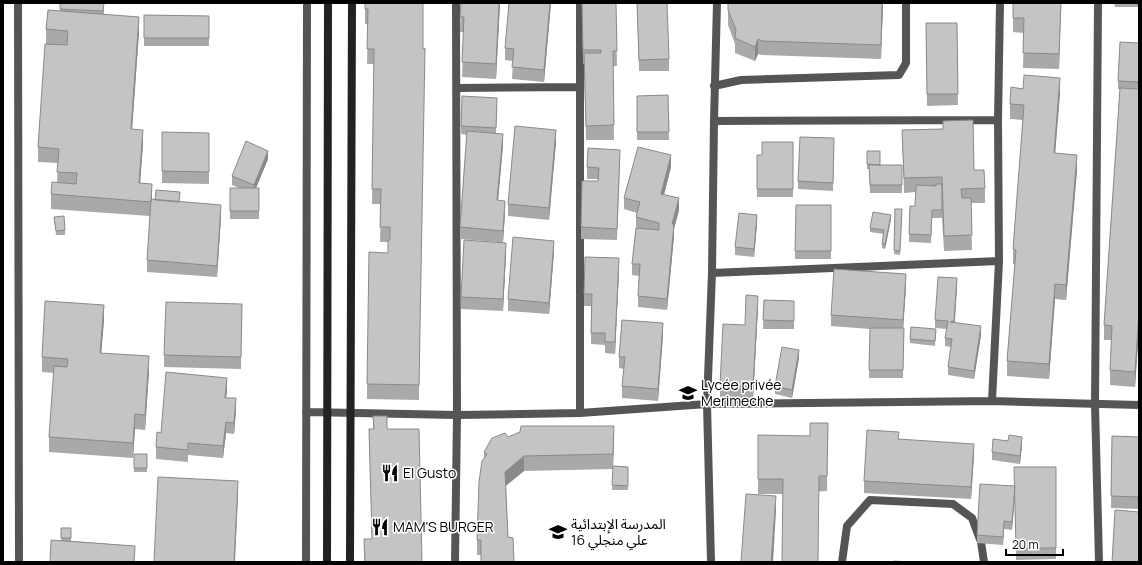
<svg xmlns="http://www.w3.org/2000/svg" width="1142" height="565" font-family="Manrope,'Noto Sans Arabic',sans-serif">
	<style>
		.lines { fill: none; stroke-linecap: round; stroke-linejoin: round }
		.lane { stroke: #555; stroke-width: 8 }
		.street { stroke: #555; stroke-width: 8 }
		.secondary { stroke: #222; stroke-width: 8 }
		.wall { fill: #a9a9a9 }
		.shaded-wall { fill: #898989 }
		.building { fill: #c4c4c4; stroke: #898989 }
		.labels { text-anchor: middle; stroke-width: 3; stroke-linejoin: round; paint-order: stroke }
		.poi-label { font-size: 14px; fill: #000; stroke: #fff; text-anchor: start }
	</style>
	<rect width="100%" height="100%" fill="#fff"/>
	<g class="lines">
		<path class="lane" d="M18 3 19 562
			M714 86 741 80 899 75 906 63V3
			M842 562 847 526 870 500 953 504 972 518 981 542 984 562"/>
		<path class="street" d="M580 3V413
			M1098 3 1095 405 1099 562
			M457 88 579 87
			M714 121 998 120
			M712 273 999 261
			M992 401 999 261 998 120 1000 3
			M306 412 457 415 580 413 707 404 992 401 1139 405
			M306 562 307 3
			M455 562 457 415 456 3
			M711 562 707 404 712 273 714 121 717 3"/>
		<path class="secondary" d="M327 562 328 3
			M350 562 352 3"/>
	</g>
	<path class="wall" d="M60 3H104V14L139 32 132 129 143 144 140 183 152 200H155L180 196 179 202 221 217 217 277 147 272V260L150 216 51 209V194L57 182 58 163 38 162V147L46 44V29L60 11Z
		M365 3 423 49 419 400 367 399V384L388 253V242H380L381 204H372L374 64H367L368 24H365Z
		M461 3H500L496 79 462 77 464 32H460Z
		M551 3 544 82 512 79 513 61 505 60V48Z
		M582 3H616L617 66H613L614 140H586L584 64H583Z
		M637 3 669 59V71H639Z
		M728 3H883L881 59 762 55 758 54 755 61 735 53V44L728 25Z
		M1013 3H1061L1059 69 1023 68 1024 33 1013 32Z
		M1114 3H1139V7H1115Z
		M144 15 209 16V46H144Z
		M926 23H957L958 105 927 106Z
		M1139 43V328L1135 387 1110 385V370L1112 340H1104V325L1120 89H1118V81Z
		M1060 93 1055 153 1077 170 1066 300 1055 299 1049 379 1007 376V361L1015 264H1013V249L1023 120 1010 119V104Z
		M668 95 669 140H637V96Z
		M497 98 496 133 503 145 498 201 505 213 503 242 506 254 503 311 461 309V297L498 242 460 239V227L467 135 461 134V126Z
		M902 130 974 170 985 188V203H971L972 250 944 251 942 218H932L931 243 909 242 910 206H915L916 192 904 193Z
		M209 133V184L162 183V171Z
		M556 142 549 220 508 216V204Z
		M793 142V197H757V155H762Z
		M834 146 833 191 798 189V181Z
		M867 151 880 165H902V193H870L869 169H867Z
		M268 159 256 188H259V219H230V188H239L232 185V176Z
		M620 161 617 240 581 239V227L598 181V179H587V167Z
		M671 167 664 195 679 210 674 229V236L667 310 638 307V296L639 276 632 275V264L636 228V217L637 213 624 209V198Z
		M796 205H831V259H795Z
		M895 209H902L900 255 894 254Z
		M54 217 65 230V235H56Z
		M891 219 885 249 882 248V244L884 234 870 232V228Z
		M757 224 754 257 735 255V247Z
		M554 252 549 314 508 311V299Z
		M619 270 615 354 605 353V345L591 344V306H584V294Z
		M906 286 903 328H904L903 378H869L870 329 831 326V315Z
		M957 286 955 322 981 335 974 379 948 375V367L951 347 945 346V338L947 329 935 328V320Z
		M764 300 794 301V329H763Z
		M242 304 241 369 164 367V355Z
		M758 307 753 399 720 397V385L745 325Z
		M104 320 101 353 149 371 145 430 135 429 133 458 49 452V437L54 373 42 372V357Z
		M936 333 935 346 910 343V339Z
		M663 335 658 401 622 398V386L624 369 619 368V357Z
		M799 358 792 398 775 394V386Z
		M227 390 226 398 236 410 234 434 226 433 223 458 188 455V462L156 459V447L161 433Z
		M373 416 387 429 422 562H364V539H372L369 429H373Z
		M828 423 827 491 783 494H758V435L810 436Z
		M1112 436 1139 437V509L1111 508Z
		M508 437 614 440 613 466 628 467V490H612L613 469 524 471 506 486 508 537 514 562H481V555H477V540L484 459V452Z
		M899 439 974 455 971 499 864 493V481Z
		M1022 445 1020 464 992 460V452Z
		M134 454H147V472H134Z
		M1056 467V559L1016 560 1015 487 1012 530 1004 529 1003 545 977 543V535L1015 486Z
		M61 528H71V541L135 546 134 562H50L61 541Z"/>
	<path class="shaded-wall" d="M499 3H500L496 79V64Z
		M550 3H551L544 82V70Z
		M882 3H883L881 59V45Z
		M1061 3 1059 69V54Z
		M139 17V32L131 144V129Z
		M758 39V54L755 61V47Z
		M1060 78V93L1054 168V153Z
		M143 130V144L139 198V183Z
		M556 130V142L549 220V208Z
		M503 134V145L497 212V200Z
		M268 151V159L254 193V185Z
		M671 155V167L661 206V194Z
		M1077 155V170L1066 300V285Z
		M152 184V198L151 216V202Z
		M679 198V210L674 229V236L667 310V299L672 224Z
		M505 201V213L503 242V231Z
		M221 205V217L217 277V266Z
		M757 215V224L754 257V249Z
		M891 215V219L885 249V244Z
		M554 241V252L549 314V303Z
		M506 243V254L503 311V299Z
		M619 258V270L615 354V342Z
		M906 274V286L903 332V320Z
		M957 278V286L954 329V321Z
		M1055 284V299L1049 379V364Z
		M758 296V307L753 399V387Z
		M104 305V320L100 368V353Z
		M1139 313V328L1135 387V372Z
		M663 323V335L658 401V389Z
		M981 326V335L974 379V371Z
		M799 350V358L792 398V390Z
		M149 356V371L145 430V415Z
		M227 378V390L225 409V398Z
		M236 398V410L234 434V423Z
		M135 414V429L133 458V443Z
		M226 422V433L223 458V446Z
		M614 426V440L613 469V454Z
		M1022 437V445L1020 464V456Z
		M974 444V455L971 499V487Z
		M524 456V471L505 486V472Z
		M238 481V496L235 562H234Z
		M1015 486V495L1012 530V522Z
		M776 496V511L773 562H771Z
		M1004 521V529L1003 545V537Z"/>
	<path class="building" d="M60 3H104L103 11 60 9Z
		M365 3H423V49L425 48 419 385 367 384 369 252 388 253V240H390V227H380L381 189H372L374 49H367L368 9H365Z
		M461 3H499L496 64 462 62 464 17H460Z
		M509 3H550L544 70 512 67 514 49 505 48Z
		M582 3H616L617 51H613L614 125 586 126 584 53H601V50H583Z
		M637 3H667L669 59 639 60Z
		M728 3H882L881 45 762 41 758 39 755 47 735 38 736 30 728 10Z
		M1013 3H1061L1059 54 1023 53 1024 18H1013Z
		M48 10 139 17 131 129 143 130 139 183 152 184 151 202 51 194 52 182 76 184 77 173 57 172 59 149 38 147 45 44 67 45 68 31 46 29Z
		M144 15 209 16V38H144Z
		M926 23H957L958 94H927Z
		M1120 42 1139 43V82L1118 81Z
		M1024 75 1060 78 1054 153 1077 155 1066 285 1055 284 1049 364 1007 361 1016 250 1013 249 1024 105 1010 104 1011 87 1023 89Z
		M1120 88 1139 89V313L1135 372 1110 370 1112 326 1104 325Z
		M668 95 669 132H637V96Z
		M462 96 497 98 496 128 461 126Z
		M973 120 974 170H984L985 188 961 189 962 198H971L972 235 944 236 942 177 904 178 902 130 943 129V121Z
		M515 126 556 130 549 208 508 204Z
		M467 131 503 134 497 200 505 201 503 231 460 227Z
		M162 132 209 133V172L162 171Z
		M800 137 834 138 833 183 798 181Z
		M246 141 268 151 254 185 232 176Z
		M762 142H793V189H757V155H762Z
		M638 147 671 155 661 194 679 198 672 224H674L667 299 638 296 640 264H632L636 228 659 230V223L636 217 640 202 624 198Z
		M588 148 620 150 617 229 581 227 582 181H598L599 168 587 167Z
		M867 151H880V165L867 164Z
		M869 165H902V185H870Z
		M936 184H942V210H932L931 235 909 234 910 206H915L916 185 936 186Z
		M230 188H259V211H230Z
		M156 190 180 192 179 202 155 200Z
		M151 199 221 205 217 266 147 260Z
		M796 205H831V251H795Z
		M895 209H902L900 251 894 250Z
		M873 212 891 215 885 244H882L884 230 870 228Z
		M739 213 757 215 754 249 735 247Z
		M64 216 65 230 56 231 54 217Z
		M513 237 554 241 549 303 508 299Z
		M464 240 506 243 503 299 461 297Z
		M585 257 619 258 615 342H605V333H591L592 294H584Z
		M834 269 906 274 903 320 831 315Z
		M938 277 957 278 954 321 950 322 981 326 974 371 948 367 952 339 945 338 948 321 935 320Z
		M746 295 758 296 753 387 720 385 723 324 745 325Z
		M764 300 794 301V321L763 320Z
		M45 301 104 305 100 353 149 356 145 415 135 414 133 443 49 437 54 366 67 367 68 359 42 357Z
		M166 302 242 304 241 357 164 355Z
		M622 320 663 323 658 389 622 386 625 357H619Z
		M911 327 936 329 935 341 910 339Z
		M870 328H904L903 370H869Z
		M782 347 799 350 792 390 775 386Z
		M166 372 227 378 225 398H236L234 423 226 422 223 446 188 443V450L156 447 157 432 161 433Z
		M373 416H387V429H419L422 562H365L364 539H372L369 429H374Z
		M810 423H828L827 476H819L818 562H782L783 479H758V435L810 436Z
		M521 426H614L613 454 524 456 505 472 508 537 513 538 514 562H481V540H477L479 482 482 461 487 454 484 452 492 438 505 433 508 437 520 432Z
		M867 430 899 432 898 439 974 444 971 487 864 481Z
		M1009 435 1022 437 1020 456 992 452 993 439 1008 441Z
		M1112 436 1139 437V497L1111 496Z
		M134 454H147V468H134Z
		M613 466 628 467V486L612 485Z
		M1014 467H1056V548H1016Z
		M158 477 238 481 234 562H154Z
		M980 484 1015 486 1012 522 1004 521 1003 537 977 535Z
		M746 494 776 496 771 562H741Z
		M1115 510 1139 512V562H1112Z
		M61 528H71V538H61Z
		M51 540 135 546 134 562H50Z
		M894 561 908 562H894Z"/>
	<defs>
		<g id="school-bare" transform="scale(1.38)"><path d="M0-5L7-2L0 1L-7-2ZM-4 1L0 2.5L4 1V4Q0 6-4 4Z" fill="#000" stroke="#fff" stroke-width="2.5" paint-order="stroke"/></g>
		<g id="restaurant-bare" transform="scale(1.38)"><path d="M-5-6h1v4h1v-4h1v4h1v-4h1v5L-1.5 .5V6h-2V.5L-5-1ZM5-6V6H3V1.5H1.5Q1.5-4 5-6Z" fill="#000" stroke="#fff" stroke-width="2.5" paint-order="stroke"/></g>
	</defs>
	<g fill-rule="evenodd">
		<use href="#school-bare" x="688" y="393"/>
		<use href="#restaurant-bare" x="390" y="473"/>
		<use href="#restaurant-bare" x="380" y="527"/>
		<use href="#school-bare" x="558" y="532"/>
	</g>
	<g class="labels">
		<g class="poi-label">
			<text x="701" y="390">Lycée privée<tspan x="701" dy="16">Merimeche</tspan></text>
			<text x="403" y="478">El Gusto</text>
			<text x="571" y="529">المدرسة الإبتدائية<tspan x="571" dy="16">علي منجلي 16</tspan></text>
			<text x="393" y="532">MAM'S BURGER</text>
		</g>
	</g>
	<rect width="1142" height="565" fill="none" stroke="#000000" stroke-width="8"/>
	<path d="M1006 549v6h57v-6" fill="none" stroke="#000000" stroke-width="2"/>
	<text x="1012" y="549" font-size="12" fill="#000000" stroke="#ffffff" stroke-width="3" paint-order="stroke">20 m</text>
</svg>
